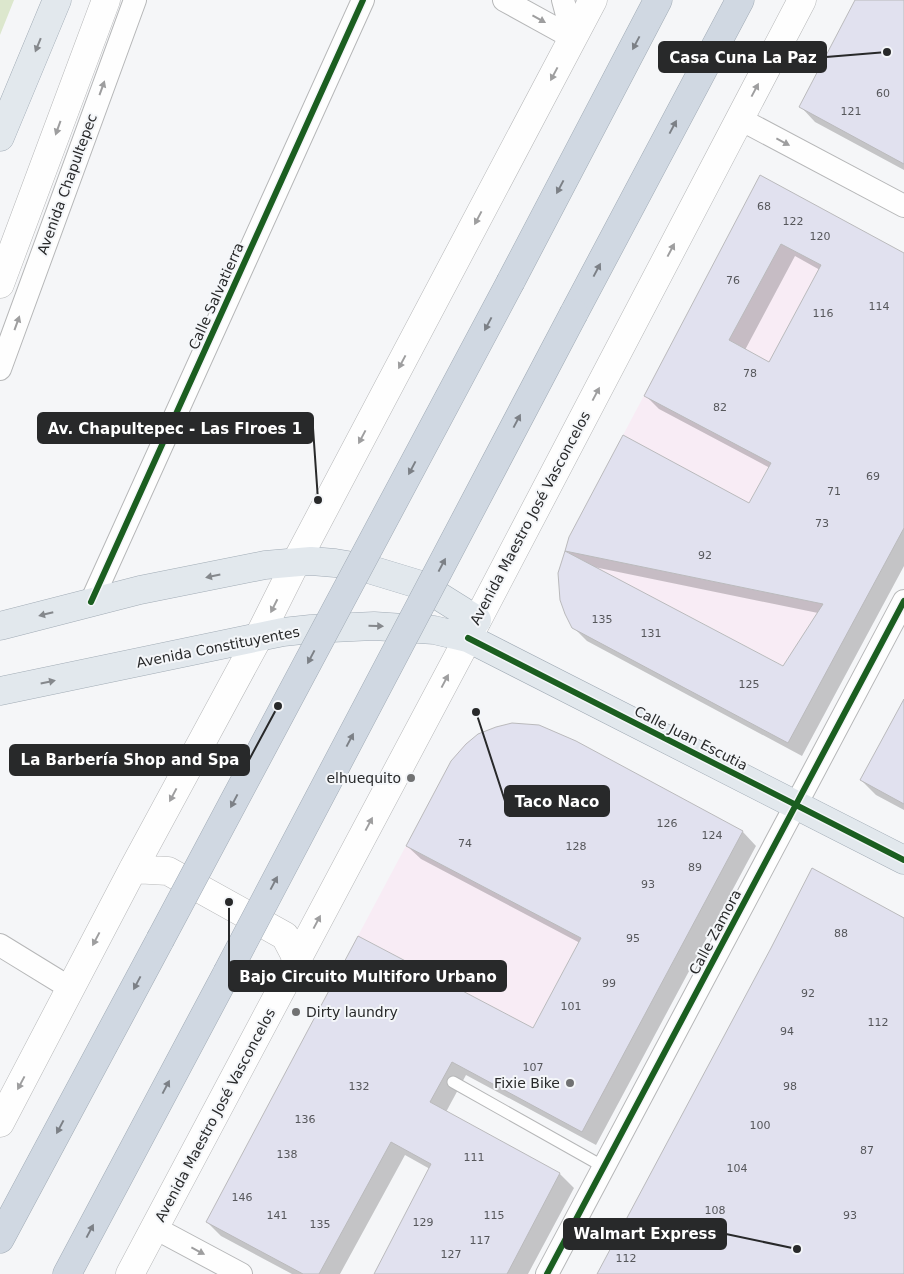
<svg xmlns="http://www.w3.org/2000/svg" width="904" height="1274" font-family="'DejaVu Sans',sans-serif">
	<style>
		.commercial { fill: #f8ecf5 }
		.green { fill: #dce7cd }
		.shadow { fill: #0003; fill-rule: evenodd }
		.building { fill: #e1e1ef; stroke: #bababc; fill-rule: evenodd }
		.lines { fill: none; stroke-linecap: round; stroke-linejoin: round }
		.service-casing { stroke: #b6b7b8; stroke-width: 13 }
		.minor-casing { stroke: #b6b7b8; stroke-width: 24 }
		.tertiary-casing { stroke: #b6b7b8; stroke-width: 29 }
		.secondary-casing { stroke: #b6b7b8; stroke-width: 29 }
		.primary-casing { stroke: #a1abb5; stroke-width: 29 }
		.motorway-casing { stroke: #a1abb5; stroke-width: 29 }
		.service { stroke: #fefefe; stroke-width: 11 }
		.minor { stroke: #fefefe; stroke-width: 22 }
		.tertiary { stroke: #fefefe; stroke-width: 28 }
		.secondary { stroke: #fefefe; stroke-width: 28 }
		.primary { stroke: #e2e8ed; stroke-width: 28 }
		.motorway { stroke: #d0d8e2; stroke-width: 28 }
		.motorway-bridge-casing { stroke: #a1abb5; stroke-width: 29; stroke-linecap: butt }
		.motorway-bridge { stroke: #d0d8e2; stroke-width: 28 }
		.cycleway-casing { stroke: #f4f6f9; stroke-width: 9 }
		.cycleway { stroke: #1b5e20; stroke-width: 6 }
		.oneway { fill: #9e9e9f }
		.oneway2 { fill: #7c8086 }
		.oneway3 { fill: #85888c }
		.poi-dot { fill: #707172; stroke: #f4f6f9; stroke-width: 2 }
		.labels { text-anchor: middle; stroke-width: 4; stroke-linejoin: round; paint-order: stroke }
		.number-label { font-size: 11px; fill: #56575b }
		.street-label { font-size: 14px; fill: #28292a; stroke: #f4f6f9 }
		.poi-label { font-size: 14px; fill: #28292a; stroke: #f4f6f9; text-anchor: end }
		.leader { fill: none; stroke: #28292a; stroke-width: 2 }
		.callout-dot { fill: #28292a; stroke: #f4f6f9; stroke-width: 2 }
		.callout { fill: #28292a; stroke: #28292a; stroke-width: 2 }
		.callout-label { font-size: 15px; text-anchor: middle; font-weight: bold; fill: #fff }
	</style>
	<rect width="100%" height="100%" fill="#f5f6f8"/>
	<path class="commercial" d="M737 220 821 265 781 444 749 503 868 595 824 677 788 657 784 666 691 617 593 590 572 628 565 614 558 573 569 537Z
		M512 723 539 725 576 741 525 839 495 893 581 938 533 1028 615 1072 582 1132 452 1062 404 1149 349 1120 278 1171 241 1241 206 1222 451 761 465 744 478 735 496 727Z"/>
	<path class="green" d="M0 0H14L0 35Z"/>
	<path class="shadow" d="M857 0H904V170L815 122 801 107Z
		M760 177 904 254V566L802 756 587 641 573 627 571 555 566 550 750 505 770 468 659 409 646 396ZM795 256 820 270 770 363 745 350ZM594 567 818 613 783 667Z
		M904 702V810L876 795 861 780Z
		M743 832 756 846 596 1145 466 1075 446 1112 560 1174 574 1188 528 1274H375L430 1169 405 1155 340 1274H292L221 1236 207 1222 358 938 533 1030 580 943 421 859 407 846Z"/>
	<path class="building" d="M855 0H904V164L799 107Z
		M760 175 904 253V528L788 743 572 628 565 614 560 600 558 573 565 551 783 666 823 604 565 551 569 537 623 435 749 503 771 463 644 396ZM781 244 821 265 769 362 729 340Z
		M904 699V804L860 780Z
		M512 723 539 725 576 741 743 831 582 1132 452 1062 430 1102 560 1173 507 1274H374L431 1164 391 1142 319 1274H303L206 1222 358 936 533 1028 581 938 406 846 451 761 466 744 478 734 496 727Z
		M812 868 904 918V1274H597L771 948Z"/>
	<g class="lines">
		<g class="service-casing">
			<path id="service" d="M453 1082 604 1167"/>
		</g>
		<g class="minor-casing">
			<path id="minor" d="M504 0 573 38
				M563 0 573 38
				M740 119 904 206
				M0 369 135 0
				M91 602 363 0
				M0 945 70 988
				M155 1228 241 1274
				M547 1274 904 601"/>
		</g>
		<g class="tertiary-casing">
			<path id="tertiary" d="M0 284 106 0"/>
		</g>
		<g class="secondary-casing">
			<path id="secondary" d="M133 869 168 871 285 936 297 959
				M0 1123 133 869 258 638 296 562 593 0
				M130 1274 468 638 802 0"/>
		</g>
		<g class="primary-casing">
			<path id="primary" d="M0 137 57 0
				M0 626 140 590 265 565 311 561 335 563 365 568 421 585 477 620
				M0 691 283 632 311 629 374 626 434 630 468 638 904 860"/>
		</g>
		<g class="motorway-casing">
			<path id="motorway" d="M511 281 658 0
				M574 313 740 0
				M0 1239 160 940
				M67 1274 227 973"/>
		</g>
		<use href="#service" class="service"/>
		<use href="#minor" class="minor"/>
		<use href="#tertiary" class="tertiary"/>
		<use href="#secondary" class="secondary"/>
		<use href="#primary" class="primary"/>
		<use href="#motorway" class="motorway"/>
		<g class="motorway-bridge-casing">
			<path id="motorway-bridge" d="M160 940 511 281
				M227 973 574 313"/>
		</g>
		<use href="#motorway-bridge" class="motorway-bridge"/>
		<g class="cycleway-casing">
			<path id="cycleway" d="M91 602 363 0
				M468 638 904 860
				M547 1274 904 601"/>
		</g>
		<use href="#cycleway" class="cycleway"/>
	</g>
	<defs><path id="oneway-solid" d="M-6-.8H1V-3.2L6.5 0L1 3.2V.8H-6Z" transform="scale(1.25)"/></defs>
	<g class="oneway">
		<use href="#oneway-solid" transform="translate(539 19) rotate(29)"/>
		<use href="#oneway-solid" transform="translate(554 74) rotate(118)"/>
		<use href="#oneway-solid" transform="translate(102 88) rotate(-70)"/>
		<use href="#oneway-solid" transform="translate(755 90) rotate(-62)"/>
		<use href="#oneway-solid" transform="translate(58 128) rotate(110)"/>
		<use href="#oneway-solid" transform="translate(783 142) rotate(28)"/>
		<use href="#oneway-solid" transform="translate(478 218) rotate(118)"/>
		<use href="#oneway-solid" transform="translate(671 250) rotate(-62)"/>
		<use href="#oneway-solid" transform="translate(17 323) rotate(-70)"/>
		<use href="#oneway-solid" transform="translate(402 362) rotate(118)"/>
		<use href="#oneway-solid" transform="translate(596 394) rotate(-62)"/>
		<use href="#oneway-solid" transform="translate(362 437) rotate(118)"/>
		<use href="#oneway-solid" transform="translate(274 606) rotate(117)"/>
		<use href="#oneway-solid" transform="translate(445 681) rotate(-62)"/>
		<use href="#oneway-solid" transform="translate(173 795) rotate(118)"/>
		<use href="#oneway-solid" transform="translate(369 824) rotate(-62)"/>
		<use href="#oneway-solid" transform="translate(317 922) rotate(-62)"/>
		<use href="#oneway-solid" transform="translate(96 939) rotate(118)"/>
		<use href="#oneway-solid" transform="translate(21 1083) rotate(118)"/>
		<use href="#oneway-solid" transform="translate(198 1251) rotate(28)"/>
	</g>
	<g class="oneway2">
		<use href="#oneway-solid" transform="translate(636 43) rotate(118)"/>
		<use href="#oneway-solid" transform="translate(673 127) rotate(-62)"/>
		<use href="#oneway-solid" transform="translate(560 187) rotate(118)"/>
		<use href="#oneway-solid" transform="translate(597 270) rotate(-62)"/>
		<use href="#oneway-solid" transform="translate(488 324) rotate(118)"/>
		<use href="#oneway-solid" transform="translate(517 421) rotate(-62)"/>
		<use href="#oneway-solid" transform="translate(412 468) rotate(118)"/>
		<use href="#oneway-solid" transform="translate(442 565) rotate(-62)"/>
		<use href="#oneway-solid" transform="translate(311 657) rotate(118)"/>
		<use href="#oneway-solid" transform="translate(350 740) rotate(-62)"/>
		<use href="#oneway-solid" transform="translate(234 801) rotate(118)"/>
		<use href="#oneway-solid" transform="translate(274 883) rotate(-62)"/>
		<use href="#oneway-solid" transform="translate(137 983) rotate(118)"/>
		<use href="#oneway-solid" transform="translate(166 1087) rotate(-62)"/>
		<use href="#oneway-solid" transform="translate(60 1127) rotate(118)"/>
		<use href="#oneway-solid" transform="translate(90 1231) rotate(-62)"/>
	</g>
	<g class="oneway3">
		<use href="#oneway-solid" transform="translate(38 45) rotate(112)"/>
		<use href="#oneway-solid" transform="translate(213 576) rotate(168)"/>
		<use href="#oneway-solid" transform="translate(46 614) rotate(166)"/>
		<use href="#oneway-solid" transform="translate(376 626) rotate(1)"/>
		<use href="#oneway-solid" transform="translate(48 682) rotate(-12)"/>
	</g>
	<g class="poi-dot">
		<circle cx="411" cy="778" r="5"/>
		<circle cx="296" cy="1012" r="5"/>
		<circle cx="570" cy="1083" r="5"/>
	</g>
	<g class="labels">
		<g class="number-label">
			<text x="883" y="97">60</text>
			<text x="851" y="115">121</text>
			<text x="764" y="210">68</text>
			<text x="793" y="225">122</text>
			<text x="820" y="240">120</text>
			<text x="733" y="284">76</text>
			<text x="879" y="310">114</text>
			<text x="823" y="317">116</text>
			<text x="750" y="377">78</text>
			<text x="720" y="411">82</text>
			<text x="873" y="480">69</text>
			<text x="834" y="495">71</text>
			<text x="822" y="527">73</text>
			<text x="705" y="559">92</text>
			<text x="602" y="623">135</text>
			<text x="651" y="637">131</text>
			<text x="749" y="688">125</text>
			<text x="667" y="827">126</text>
			<text x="712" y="839">124</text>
			<text x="465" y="847">74</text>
			<text x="576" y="850">128</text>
			<text x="695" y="871">89</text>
			<text x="648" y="888">93</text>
			<text x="841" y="937">88</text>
			<text x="633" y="942">95</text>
			<text x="609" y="987">99</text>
			<text x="808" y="997">92</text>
			<text x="571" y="1010">101</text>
			<text x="878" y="1026">112</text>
			<text x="787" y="1035">94</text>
			<text x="533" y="1071">107</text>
			<text x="359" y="1090">132</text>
			<text x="790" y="1090">98</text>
			<text x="305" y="1123">136</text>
			<text x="760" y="1129">100</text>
			<text x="867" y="1154">87</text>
			<text x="287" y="1158">138</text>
			<text x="474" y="1161">111</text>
			<text x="737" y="1172">104</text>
			<text x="242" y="1201">146</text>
			<text x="715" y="1214">108</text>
			<text x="277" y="1219">141</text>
			<text x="494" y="1219">115</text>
			<text x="850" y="1219">93</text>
			<text x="423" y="1226">129</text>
			<text x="320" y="1228">135</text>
			<text x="480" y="1244">117</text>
			<text x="451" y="1258">127</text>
			<text x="626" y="1262">112</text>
		</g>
		<g class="street-label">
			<text transform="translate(67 184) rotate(-70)" y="5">Avenida Chapultepec</text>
			<text transform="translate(216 296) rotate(-66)" y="5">Calle Salvatierra</text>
			<text transform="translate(530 518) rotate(-62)" y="5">Avenida Maestro José Vasconcelos</text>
			<text transform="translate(218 647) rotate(-11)" y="5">Avenida Constituyentes</text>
			<text transform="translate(691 738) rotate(27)" y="5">Calle Juan Escutia</text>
			<text transform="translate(715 932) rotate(-62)" y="5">Calle Zamora</text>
			<text transform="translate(215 1115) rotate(-62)" y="5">Avenida Maestro José Vasconcelos</text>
		</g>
		<g class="poi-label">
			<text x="401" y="783">elhuequito</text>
			<text x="306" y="1017" text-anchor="start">Dirty laundry</text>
			<text x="560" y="1088">Fixie Bike</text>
		</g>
	</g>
	<path class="leader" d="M887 52L826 57M318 500L313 428M278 706L249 760M476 712L505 801M229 902L229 976M797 1249L726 1234"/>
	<g class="callout-dot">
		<circle cx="887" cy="52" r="5"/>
		<circle cx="318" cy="500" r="5"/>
		<circle cx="278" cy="706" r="5"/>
		<circle cx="476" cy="712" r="5"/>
		<circle cx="229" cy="902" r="5"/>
		<circle cx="797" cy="1249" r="5"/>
	</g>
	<g class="callout">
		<rect x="659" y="42" width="167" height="30" rx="5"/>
		<rect x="38" y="413" width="275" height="30" rx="5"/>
		<rect x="10" y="745" width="239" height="30" rx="5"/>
		<rect x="505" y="786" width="104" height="30" rx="5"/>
		<rect x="229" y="961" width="277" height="30" rx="5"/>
		<rect x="564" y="1219" width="162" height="30" rx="5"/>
	</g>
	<g class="callout-label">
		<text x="743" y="63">Casa Cuna La Paz</text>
		<text x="175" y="434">Av. Chapultepec - Las Flroes 1</text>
		<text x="130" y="765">La Barbería Shop and Spa</text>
		<text x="557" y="807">Taco Naco</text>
		<text x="368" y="982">Bajo Circuito Multiforo Urbano</text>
		<text x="645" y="1239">Walmart Express</text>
	</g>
</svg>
